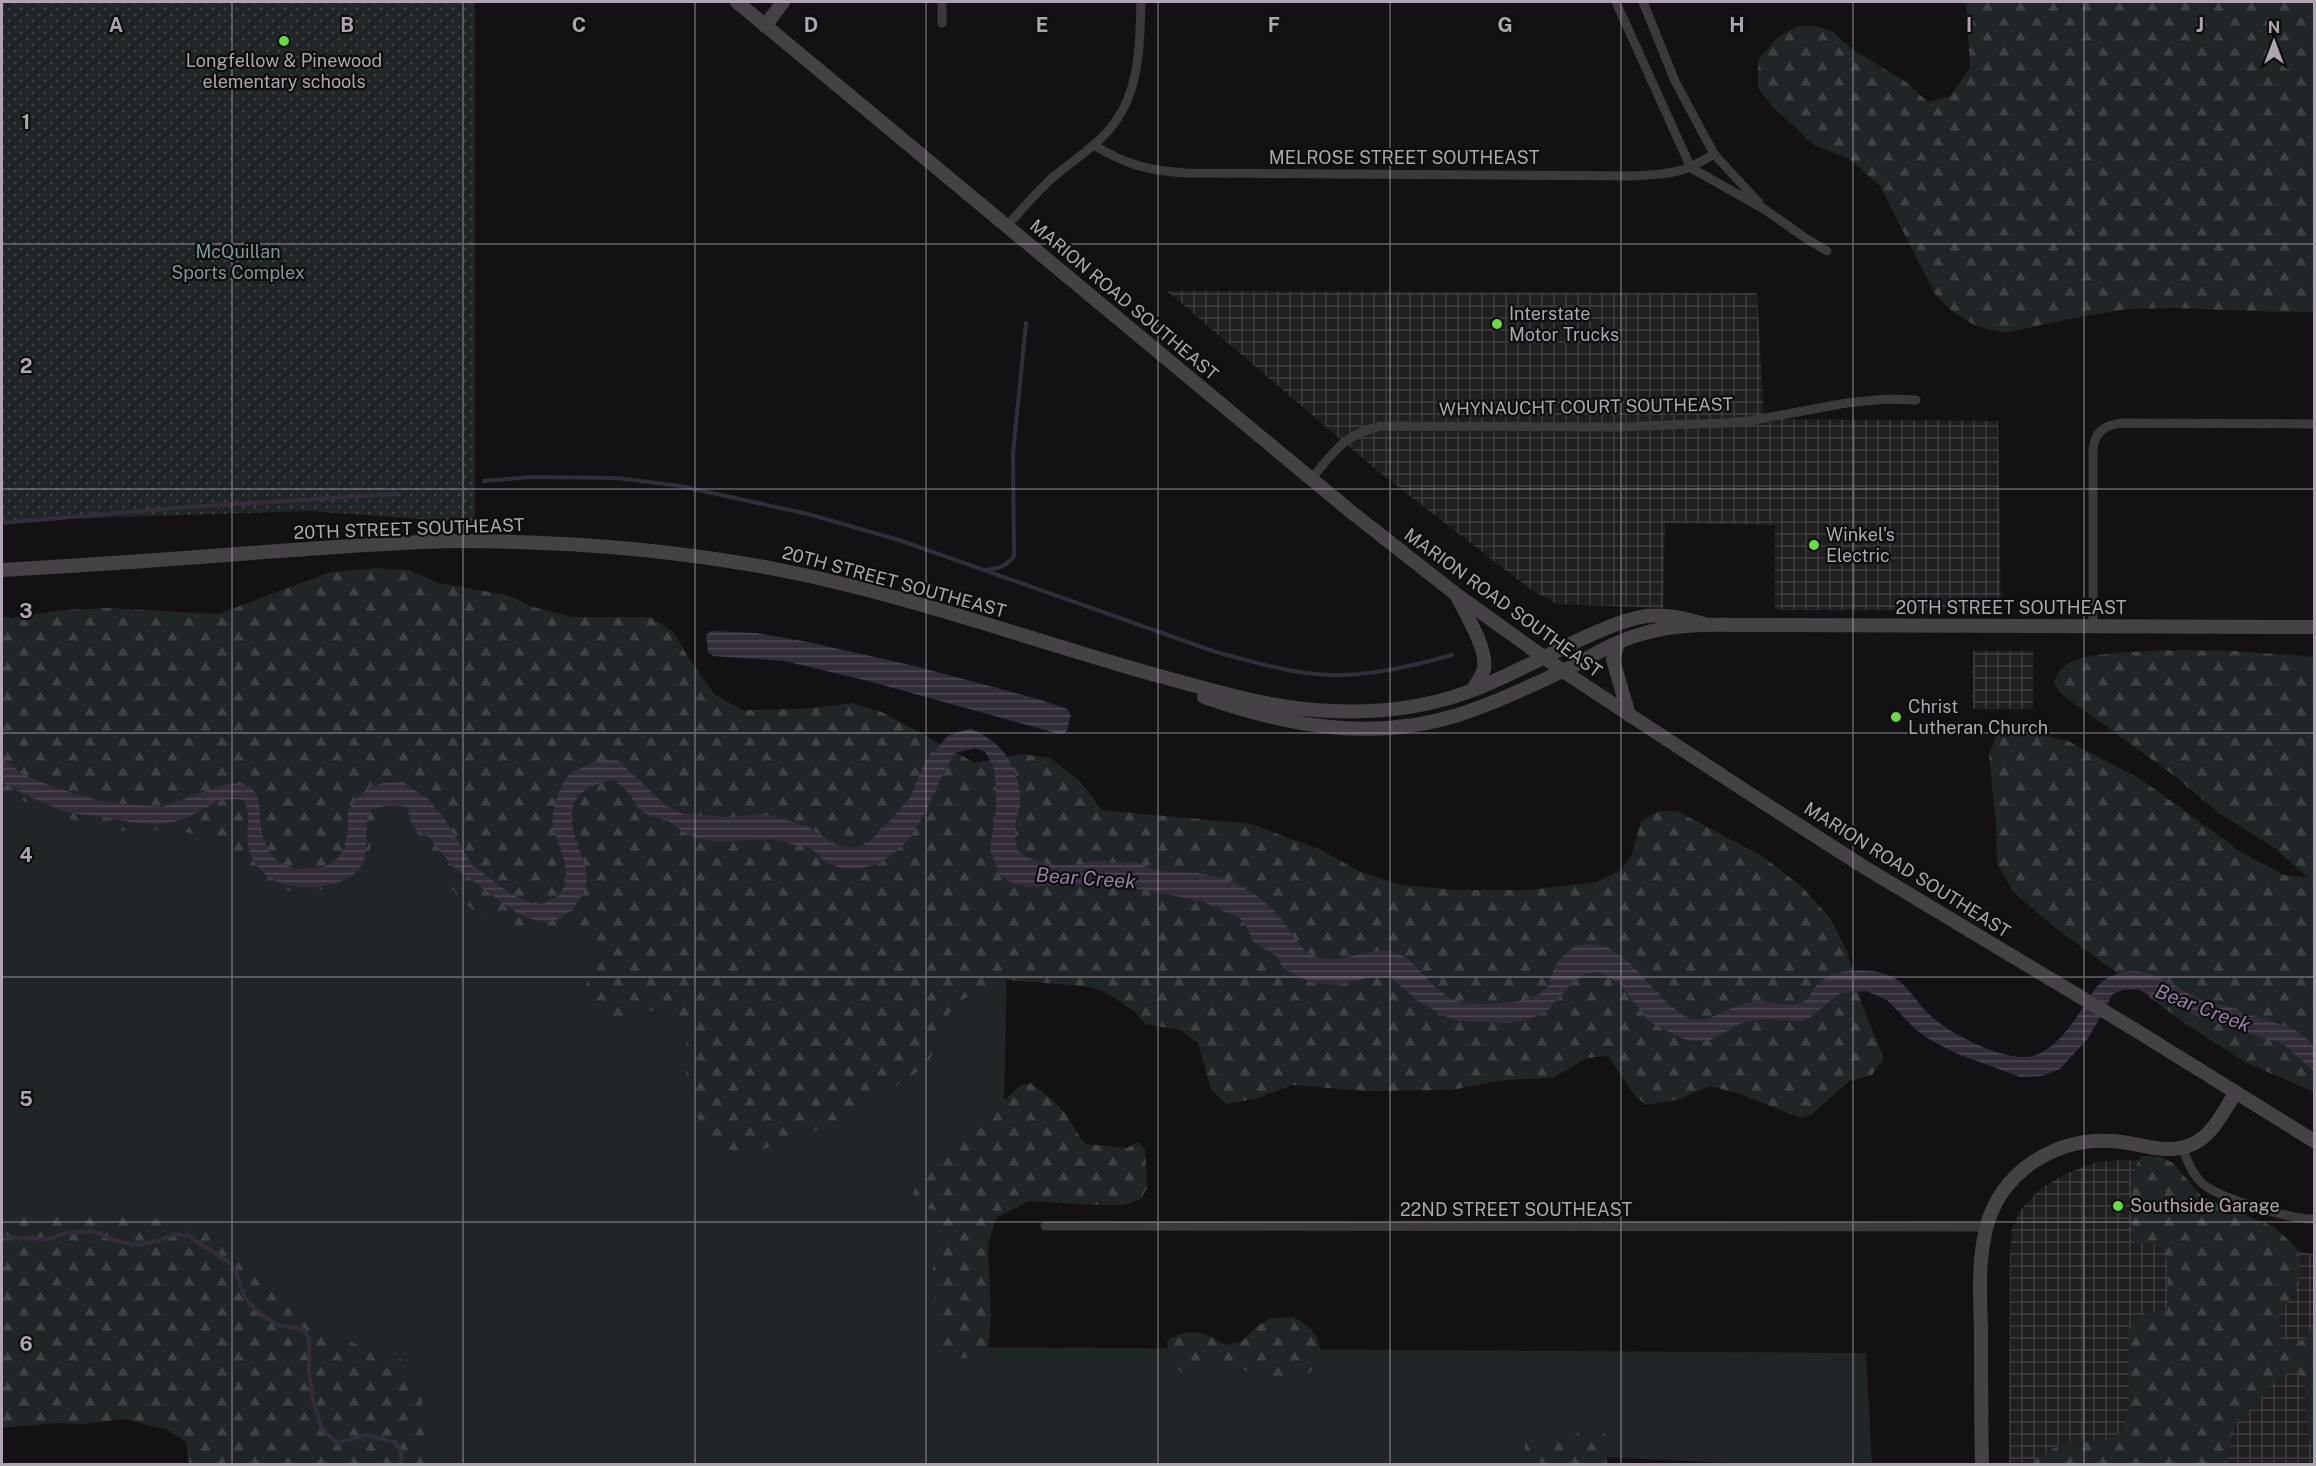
<svg xmlns="http://www.w3.org/2000/svg" width="2316" height="1466" font-family="'Public Sans',sans-serif">
	<style>
		.industrial { fill: url(#industrial-grid) }
		.grass { fill: #202627 }
		.forest { fill: url(#forest-firs) }
		.park { fill: url(#park-dots) }
		.water { fill: url(#water-rules) }
		.lines { fill: none; stroke-linecap: round; stroke-linejoin: round }
		.stream { stroke: #332d3a; stroke-width: 4 }
		.street { stroke: #3c383c; stroke-width: 9 }
		.secondary { stroke: #464147; stroke-width: 14 }
		.grid { fill: none; stroke: #afa5b2; stroke-width: 1.5; stroke-opacity: 0.55 }
		.poi-dot { fill: #68da42; stroke: #0e0d0e; stroke-width: 2 }
		.labels { text-anchor: middle; stroke-width: 4.5; stroke-linejoin: round; paint-order: stroke }
		.poi-label { font-size: 18px; fill: #afa5b2; stroke: #0e0d0e; text-anchor: start }
		.street-label { font-size: 18px; fill: #afa5b2; stroke: #0e0d0e }
		.park-label { font-size: 18px; fill: #7e969a; stroke: #0e0d0e }
		.water-label { font-size: 20px; font-style: italic; fill: #967fa9; stroke: #0e0d0e }
		.grid-label { font-size: 20px; text-anchor: middle; font-weight: bold; fill: #afa5b2; stroke: #0e0d0e; stroke-width: 4.5; stroke-linejoin: round; paint-order: stroke }
	</style>
	<defs>
		<pattern id="industrial-grid" width="8" height="8" patternUnits="userSpaceOnUse" patternTransform="scale(1.5)"><rect width="8" height="8" fill="#201e1f"/><path d="M0 4h8M4 0v8" fill="none" stroke="#3e3c3d"/></pattern>
		<pattern id="forest-firs" width="22" height="20" patternUnits="userSpaceOnUse" patternTransform="scale(1.5)"><rect width="22" height="20" fill="#202627"/><path d="M5 1l3.5 6h-7zM16 11l3.5 6h-7z" fill="#3e4244"/></pattern>
		<pattern id="park-dots" width="8" height="8" patternUnits="userSpaceOnUse" patternTransform="scale(1.5)"><rect width="8" height="8" fill="#202627"/><path d="M2 2h.1M6 6h.1" fill="none" stroke="#3e4244" stroke-width="1.8" stroke-linecap="round"/></pattern>
		<pattern id="water-rules" width="6" height="5" patternUnits="userSpaceOnUse" patternTransform="scale(1.5)"><rect width="6" height="5" fill="#332d3a"/><path d="M0 2.5h6" fill="none" stroke="#4e4854"/></pattern>
	</defs>
	<rect width="100%" height="100%" fill="#131113"/>
	<path class="industrial" d="M1167 291 1757 293 1764 419 1998 421 2001 611 1775 610V525L1665 523 1663 608 1556 604 1530 589 1379 472Z
		M1973 651H2033V709H1973Z
		M2123 1160 2150 1161 2180 1301 2156 1464H2009L2010 1256 2012 1229 2020 1211 2040 1189 2065 1174 2097 1162Z
		M2281 1248 2314 1254V1464H2176Z"/>
	<path class="grass" d="M350 769 1007 965 1003 1152 961 1347 1866 1353 1872 1464H1753L1577 1456V1464H301L2 1384V778Z"/>
	<path class="forest" d="M1966 2H2314V312H2283L2176 308 2127 309 2068 319 2005 333 1976 326 1953 312 1935 294 1880 186 1849 159 1814 145 1773 107 1758 88V60L1777 38 1797 26H1816L1833 32 1852 49 1906 82 1928 102 1950 96 1970 68Z
		M377 568 408 570 438 583 507 595 533 607 572 617H650L673 632 691 662 715 695 743 710 802 709 852 703 882 712 975 763 1022 754 1050 758 1079 780 1102 810 1251 824 1319 849 1359 871 1401 885 1456 890H1528L1596 882 1620 871 1631 857 1641 821 1659 811H1677L1762 856 1801 886 1831 919 1847 952 1863 1007 1884 1058 1872 1075 1849 1081 1811 1115 1801 1118 1740 1094 1710 1086 1680 1099 1646 1105 1635 1096 1608 1056 1587 1058 1553 1078 1504 1080 1451 1090 1367 1091 1292 1085 1258 1098 1226 1104 1211 1089 1198 1043 1180 1030 1145 1024 1134 1011 1103 991 1084 986 1008 980 959 1001 948 1015 939 1042 925 1067 871 1102 809 1134 776 1146 742 1153 714 1145 693 1110 686 1079 687 1041 674 1020 651 1010 617 1019 596 1008 586 985 595 957V934L577 925C570 927 563 931 555 932 526 936 490 925 468 906 444 885 422 840 406 813L386 808 374 821 367 871 344 887 295 893 269 883 235 861 205 838 177 829 124 831 56 816 2 791V616L11 618 63 610 108 608 218 614 331 572Z
		M2235 651 2314 657V1092L2245 1062 2186 1024 2053 926 2013 892 1997 863 1996 823 1989 755 1997 733 2013 728 2068 741 2142 780 2244 854 2284 875 2307 877 2276 849 2219 813 2172 774 2060 693 2054 682C2057 675 2060 668 2068 664 2092 647 2201 651 2235 651Z
		M1031 1083C1044 1093 1058 1103 1067 1116 1074 1126 1077 1135 1086 1144L1127 1148 1138 1142 1145 1149 1147 1188 1141 1199 1123 1205H1098L1029 1201 996 1218 988 1246 991 1319 988 1349 982 1355 957 1359 946 1352 937 1334 933 1269 941 1213 920 1206 913 1194 917 1180 927 1170 947 1158 968 1132 1021 1085Z
		M2142 1156 2161 1157 2173 1163 2201 1196 2274 1227 2296 1247 2301 1268 2296 1290 2280 1313 2279 1337 2293 1344 2307 1337 2314 1324V1453L2308 1435 2304 1379 2294 1370 2276 1379 2255 1405 2234 1425 2226 1464H2028L2065 1442 2107 1440 2122 1431 2129 1406 2128 1335 2134 1318 2153 1311 2168 1310 2167 1262 2161 1247 2153 1244H2134C2133 1218 2124 1178 2142 1156Z
		M50 1212H121L199 1228 231 1249 257 1280 297 1307 329 1333 361 1346 400 1358 421 1382 426 1464H189L186 1442 168 1430 125 1419 85 1424 54 1423 2 1428V1221Z
		M1293 1317C1314 1329 1319 1334 1321 1359L1309 1373 1286 1379 1260 1377 1240 1368 1213 1366 1191 1379 1169 1363 1167 1341C1190 1327 1203 1331 1225 1345L1241 1342 1256 1327 1271 1318Z
		M1587 1425 1606 1434 1607 1464H1543L1525 1451V1442L1547 1437 1572 1438Z"/>
	<path class="park" d="M2 2H475V523L310 511 2 521Z"/>
	<path class="water" d="M711 631 756 633 808 642 919 667 1041 700 1067 709 1071 715 1067 731 1063 734 1056 733 868 681 784 661 713 656 708 652 706 635Z
		M971 729C1002 741 1021 769 1020 803 1020 808 1018 812 1017 817 1014 829 1015 838 1017 850 1033 865 1059 867 1081 864 1086 863 1091 861 1096 860 1103 860 1111 863 1118 863 1121 863 1130 862 1133 862 1140 863 1147 868 1155 870 1174 874 1195 871 1215 876 1242 883 1265 899 1283 921 1292 933 1299 949 1312 955 1339 968 1367 945 1394 952 1420 959 1432 999 1467 1003 1487 1005 1524 1004 1541 993 1551 986 1550 977 1555 967 1562 954 1576 943 1591 944 1636 947 1657 1010 1693 1019 1711 1023 1732 1004 1750 1002 1768 999 1786 1009 1803 1002 1811 998 1811 991 1817 985 1832 969 1862 968 1882 973 1907 979 1914 1002 1932 1017 1953 1035 1993 1055 2021 1057 2051 1059 2072 1024 2087 1002 2093 993 2097 983 2106 979 2116 973 2131 969 2142 972 2162 976 2180 989 2197 998 2206 1002 2217 1004 2226 1006 2238 1010 2250 1015 2262 1019 2271 1023 2282 1024 2291 1028 2300 1032 2308 1040 2314 1047V1071L2283 1044 2194 1015 2138 989 2123 990 2113 994 2089 1037 2060 1069 2042 1076 2020 1077 1955 1053 1929 1039 1915 1029 1887 1000 1866 991 1840 993 1812 1016 1801 1021 1760 1019 1742 1023 1710 1040 1697 1041 1683 1039 1650 1022 1619 983 1599 972 1585 974 1574 981 1547 1011 1527 1020 1507 1023 1459 1021 1442 1015 1418 1001 1393 979 1381 976 1371 977 1337 985 1313 983 1297 976 1283 968 1277 956 1253 941 1247 927 1240 918 1201 901 1139 889 1074 885 1029 887 1013 883 1000 875 990 851 996 809V784L993 765 985 752 975 748 955 753C931 788 924 839 882 861 865 870 842 872 825 861 820 858 817 852 811 849 804 846 793 845 785 842 755 834 720 849 690 835 681 832 675 824 667 820 660 817 651 817 645 813 637 808 633 799 627 792 624 787 618 784 614 780 597 782 575 791 572 810 568 834 587 856 587 881 586 889 580 899 575 906 544 942 507 906 480 886 471 878 459 873 451 864 443 856 438 847 431 839 428 835 423 835 419 832 411 826 409 817 408 808 394 804 383 805 370 811 362 830 372 851 359 869 354 877 341 882 332 884 301 892 263 887 250 853 243 836 254 817 243 800 219 795 204 811 183 819 155 829 125 821 96 816 86 815 74 814 64 811 43 803 21 794 2 782V759L24 775 56 788 100 801 135 805 162 807 223 785 242 783 253 789 258 800 262 835 269 852 279 862 294 869 324 867 338 858 344 848 348 831V812L354 801 370 787 387 782H402L427 798 444 818 472 865 508 892 527 902 543 904 558 896 565 886 566 873 564 859 552 826 554 807 560 789 569 774 593 762 602 759 619 761 665 805 683 814 730 817 765 814 807 826 834 844 853 848 864 845 879 833 910 798 925 761 948 736 958 732Z"/>
	<g class="lines">
		<path class="stream" d="M484 481 532 477 617 478 680 486 808 514 899 540 1216 652C1246 660 1275 669 1306 673 1355 680 1405 668 1452 655
			M2 523 174 508 396 494
			M986 570C999 568 1006 567 1014 556L1013 453 1026 323
			M2 1237 48 1239 67 1233 93 1231 117 1241 137 1245 158 1241 173 1234 189 1236 233 1265 245 1298 260 1314 278 1325 303 1329 309 1339V1372L313 1401 322 1429 337 1443 366 1435 395 1442 401 1453V1464"/>
		<path class="street" d="M942 2V23
			M1616 2 1691 168 1764 209 1804 237 1827 251
			M1643 2 1675 81 1714 154 1759 203
			M1095 146C1127 165 1150 171 1187 173L1633 176C1670 174 1682 174 1714 154
			M1007 226C1021 210 1035 194 1051 179 1081 153 1110 140 1127 101 1140 70 1140 35 1141 2
			M1311 479C1335 451 1343 435 1381 426L1618 427 1724 423 1749 421 1846 403 1887 399 1916 400
			M2093 626V451C2094 432 2104 425 2122 423L2314 424
			M2182 1147C2187 1160 2192 1174 2203 1184 2219 1198 2293 1220 2314 1219
			M1045 1226 1986 1227"/>
		<path class="secondary" d="M737 2 1350 511 1457 595 1563 671 1747 792 1864 867 2137 1031 2314 1141
			M765 26 783 2
			M2 570C89 565 177 559 264 552 328 548 393 542 457 541 566 541 673 549 780 570 907 595 1028 639 1152 674 1212 690 1270 709 1332 711 1375 713 1421 708 1462 694 1509 678 1552 651 1597 632 1613 625 1630 618 1647 616 1668 614 1687 619 1707 625
			M1457 596C1466 614 1488 650 1484 669 1482 677 1476 684 1472 690
			M1618 643 1613 660 1629 715
			M1204 697C1287 726 1371 742 1458 715 1495 703 1531 686 1567 669 1592 656 1617 640 1645 633 1678 623 1715 625 1749 625L2314 627
			M1982 1464C1981 1419 1981 1374 1981 1328 1980 1295 1978 1261 1986 1229 2000 1172 2055 1137 2113 1141 2140 1143 2166 1156 2193 1144 2214 1134 2224 1110 2236 1092"/>
	</g>
	<path class="grid" d="M232 2V1464M463 2V1464M695 2V1464M926 2V1464M1158 2V1464M1390 2V1464M1621 2V1464M1853 2V1464M2084 2V1464M2 244H2314M2 489H2314M2 733H2314M2 977H2314M2 1222H2314"/>
	<g class="poi-dot">
		<circle cx="284" cy="41" r="6"/>
		<circle cx="1497" cy="324" r="6"/>
		<circle cx="1814" cy="545" r="6"/>
		<circle cx="1896" cy="717" r="6"/>
		<circle cx="2118" cy="1206" r="6"/>
	</g>
	<g class="labels">
		<g class="poi-label">
			<text x="284" y="67" text-anchor="middle">Longfellow &amp; Pinewood<tspan x="284" dy="21">elementary schools</tspan></text>
			<text x="1509" y="320">Interstate<tspan x="1509" dy="21">Motor Trucks</tspan></text>
			<text x="1826" y="541">Winkel's<tspan x="1826" dy="21">Electric</tspan></text>
			<text x="1908" y="713">Christ<tspan x="1908" dy="21">Lutheran Church</tspan></text>
			<text x="2130" y="1212">Southside Garage</text>
		</g>
		<g class="street-label">
			<text x="1404" y="164">MELROSE STREET SOUTHEAST</text>
			<text transform="translate(1124 300) rotate(40)" y="6">MARION ROAD SOUTHEAST</text>
			<text transform="translate(1586 407) rotate(-1)" y="6">WHYNAUCHT COURT SOUTHEAST</text>
			<text transform="translate(409 529) rotate(-2)" y="6">20TH STREET SOUTHEAST</text>
			<text transform="translate(894 582) rotate(15)" y="6">20TH STREET SOUTHEAST</text>
			<text transform="translate(1503 603) rotate(36)" y="6">MARION ROAD SOUTHEAST</text>
			<text x="2011" y="614">20TH STREET SOUTHEAST</text>
			<text transform="translate(1907 870) rotate(32)" y="6">MARION ROAD SOUTHEAST</text>
			<text x="1516" y="1216">22ND STREET SOUTHEAST</text>
		</g>
		<g class="park-label">
			<text x="238" y="258">McQuillan<tspan x="238" dy="21">Sports Complex</tspan></text>
		</g>
		<g class="water-label">
			<text transform="translate(1086 878) rotate(4)" y="7">Bear Creek</text>
			<text transform="translate(2203 1008) rotate(21)" y="7">Bear Creek</text>
		</g>
	</g>
	<g class="grid-label">
		<text x="116" y="32">A</text>
		<text x="347" y="32">B</text>
		<text x="579" y="32">C</text>
		<text x="811" y="32">D</text>
		<text x="1042" y="32">E</text>
		<text x="1274" y="32">F</text>
		<text x="1505" y="32">G</text>
		<text x="1737" y="32">H</text>
		<text x="1969" y="32">I</text>
		<text x="2200" y="32">J</text>
		<text x="26" y="129">1</text>
		<text x="26" y="373">2</text>
		<text x="26" y="618">3</text>
		<text x="26" y="862">4</text>
		<text x="26" y="1106">5</text>
		<text x="26" y="1351">6</text>
	</g>
	<rect width="2316" height="1466" fill="none" stroke="#afa5b2" stroke-width="6"/>
	<g transform="translate(2274 42)" stroke="#0e0d0e" stroke-width="4.5" paint-order="stroke">
	<path d="M0-4.5L10 22L0 15L-10 22Z" fill="#afa5b2"/>
	<text y="-9" font-size="16" font-weight="bold" text-anchor="middle" fill="#afa5b2">N</text>
	</g>
</svg>
